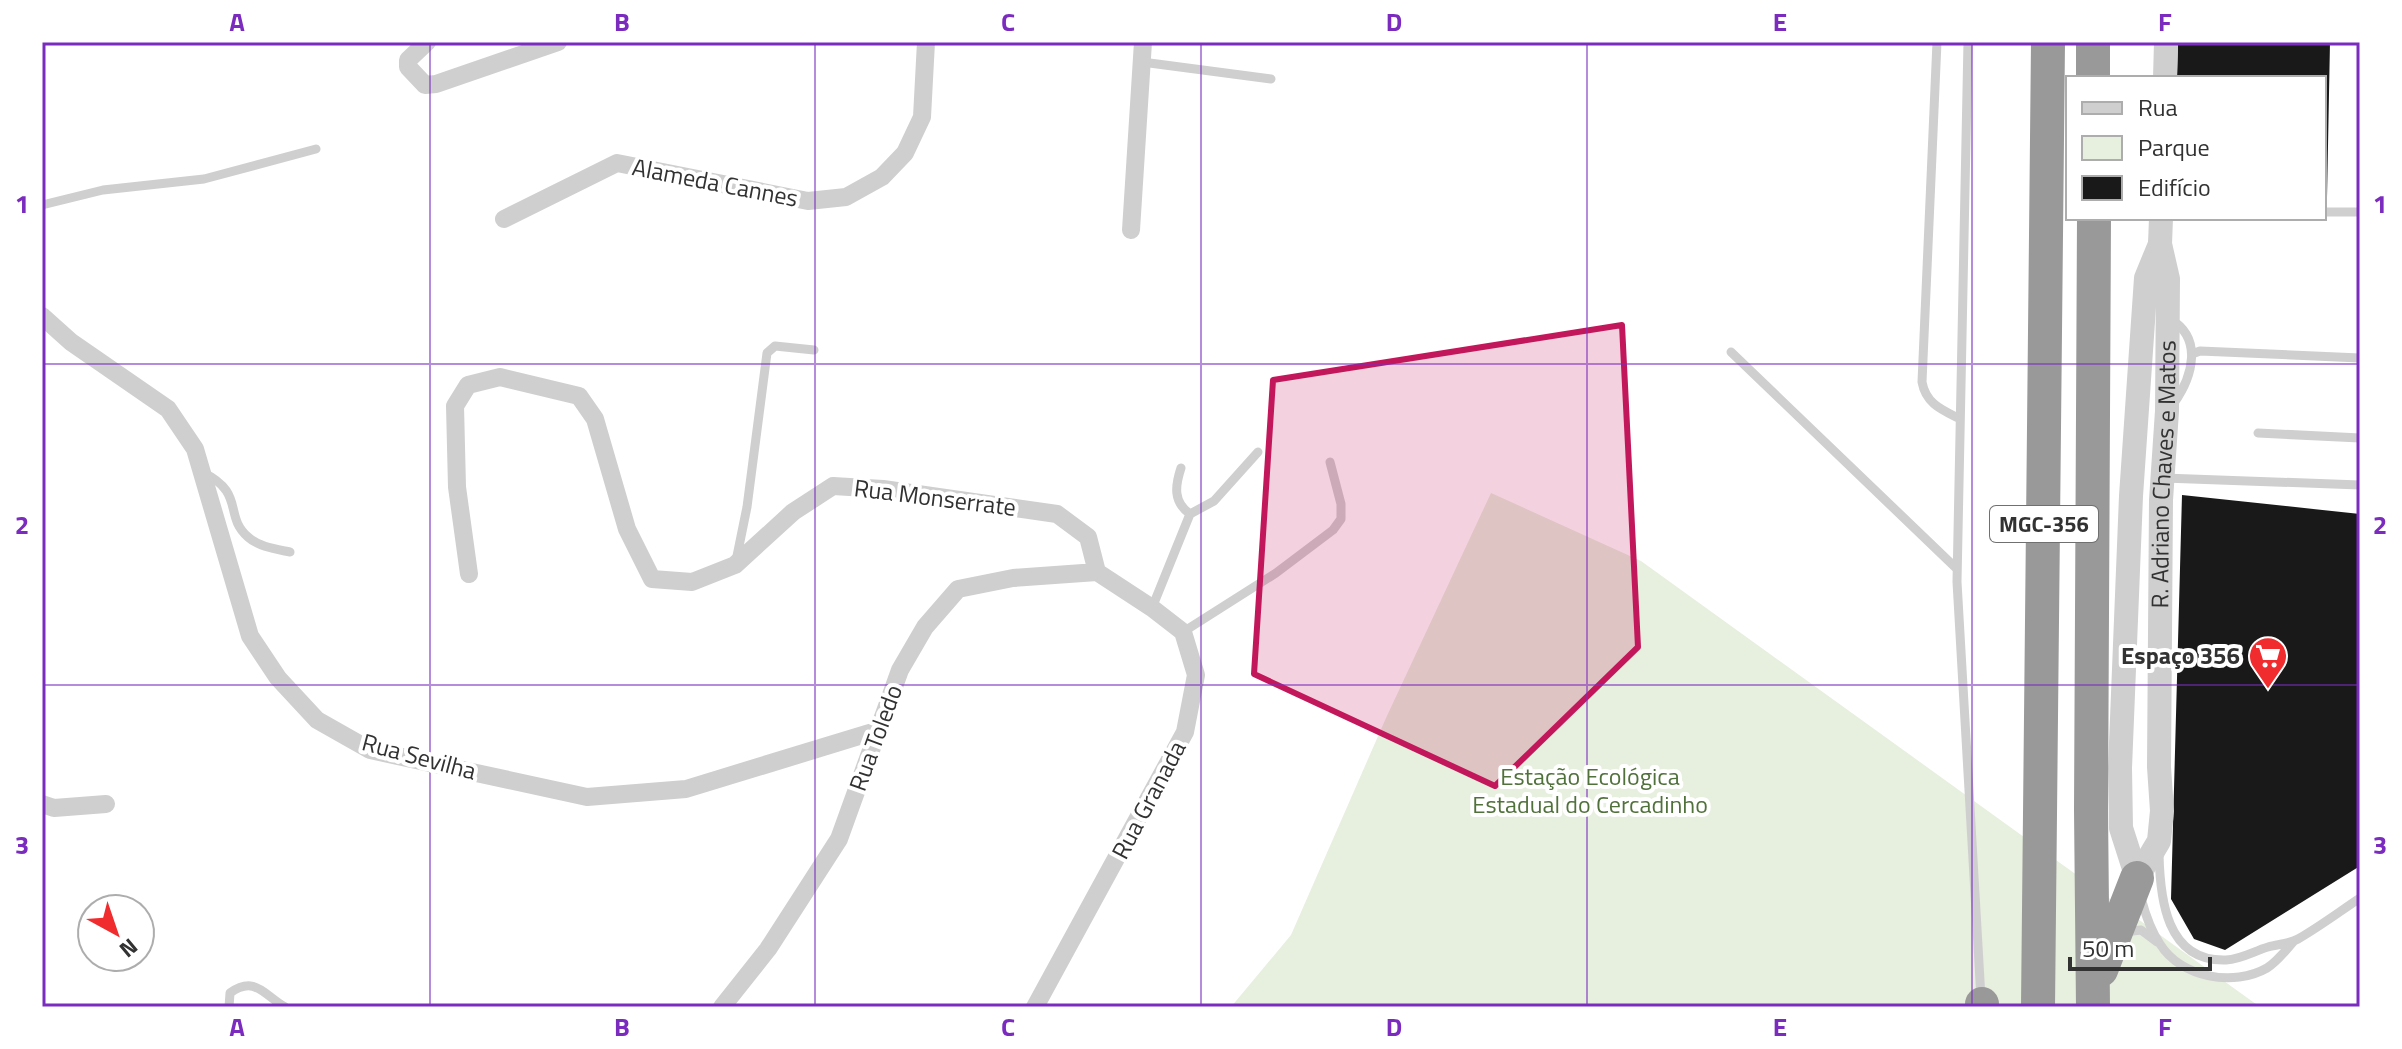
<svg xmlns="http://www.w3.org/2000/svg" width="2402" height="1049" font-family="'Titillium Web',sans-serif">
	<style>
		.green { fill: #e7efdf }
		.building { fill: #191919 }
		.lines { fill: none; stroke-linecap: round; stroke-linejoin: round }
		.service { stroke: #cfcfcf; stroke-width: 9 }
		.minor { stroke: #cfcfcf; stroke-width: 18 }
		.tertiary { stroke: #cfcfcf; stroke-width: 24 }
		.motorway { stroke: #999; stroke-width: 34 }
		.marked { fill: #c2185b; fill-opacity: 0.2; stroke: #c2185b; stroke-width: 6; stroke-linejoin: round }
		.grid { fill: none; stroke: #7b2cbf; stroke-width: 2; stroke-opacity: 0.55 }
		.labels { text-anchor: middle; stroke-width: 8; stroke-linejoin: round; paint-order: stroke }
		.shield { fill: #fff; stroke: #707070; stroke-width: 2 }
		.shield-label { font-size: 22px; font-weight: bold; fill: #323232 }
		.street-label { font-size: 24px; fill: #323232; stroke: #fff }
		.poi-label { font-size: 24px; font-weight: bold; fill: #323232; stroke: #fff; text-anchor: end }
		.park-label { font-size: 24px; fill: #51713b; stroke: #fff }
		.neatline { fill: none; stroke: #7b2cbf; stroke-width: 3 }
		.grid-label { font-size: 26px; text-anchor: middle; font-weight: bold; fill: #7b2cbf }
	</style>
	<rect width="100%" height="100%" fill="#fff"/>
	<path class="green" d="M1491 493 1641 561 2260 1007H1231L1291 935 1386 718Z"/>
	<path class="building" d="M2178 42H2330L2327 197H2324V78H2177Z
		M2182 495 2360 514V866L2225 950 2194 939 2171 899Z"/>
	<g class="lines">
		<path class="service" d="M1937 42 1922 382C1926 404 1942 410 1960 419
			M1968 42 1957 582 1981 998
			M1142 62 1271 79
			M42 205 103 190 204 179 316 149
			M2324 212H2360
			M2170 319C2203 338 2193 376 2174 403
			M1731 352 1957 569
			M2192 354 2200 351 2360 358
			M2258 433 2360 438
			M1181 468C1175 486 1173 502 1190 514L1214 501 1258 452
			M202 472C246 493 223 515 248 537 259 547 275 549 290 552
			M2164 478 2360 485
			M736 561 747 507 767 353 775 346 814 350
			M1152 608 1190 514
			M1183 632 1276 573 1333 530 1341 519V504L1330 462
			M2159 854C2160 898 2166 962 2226 960 2242 959 2254 951 2268 947 2278 944 2289 944 2298 939 2319 927 2339 912 2360 898
			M2141 898C2145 913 2151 931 2160 944 2181 978 2234 987 2267 968 2277 962 2286 950 2294 941
			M2124 932 2141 930 2157 942
			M229 1007 230 993C255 975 264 995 285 1007"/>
		<path class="minor" d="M427 42 408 60V67L425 85 436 84 558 42
			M504 219 617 163 808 201 846 197 882 177 905 153 922 117 926 42
			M1131 230 1143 42
			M42 316 71 342 168 409 195 449 250 636 278 678 317 720 370 750 587 797 686 789 879 730
			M469 574 457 487 455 406 468 385 500 377 579 396 595 419 627 529 652 579 692 582 735 565 793 512 833 486 883 489 1057 514 1088 537 1097 572
			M42 804 54 808 106 804
			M722 1007 768 949 839 839 900 670 925 627 958 589 1013 578 1097 572
			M1035 1007 1185 732 1196 675 1183 632 1152 608 1097 572"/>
		<g class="tertiary">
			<path d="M2165 78 2166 42"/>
			<path id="s1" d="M2137 878 2159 841 2162 811 2159 767 2161 500 2167 411 2168 279 2160 244 2161 218"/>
			<path d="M2137 878 2121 828 2120 768 2131 496 2146 278 2160 244"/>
		</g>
		<path class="motorway" d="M2093 42V78
			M2101 970 2137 878
			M1982 1004V1007
			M2038 1007 2048 42
			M2093 1007 2091 810 2094 218"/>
	</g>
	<path class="marked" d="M1622 325 1638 647 1495 786 1254 674 1273 380Z"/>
	<path class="grid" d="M430 42V1007M815 42V1007M1201 42V1007M1587 42V1007M1972 42V1007M42 364H2360M42 685H2360"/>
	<defs>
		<g id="supermarket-pin" transform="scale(2)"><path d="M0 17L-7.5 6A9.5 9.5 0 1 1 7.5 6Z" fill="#f02c2f" stroke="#fff"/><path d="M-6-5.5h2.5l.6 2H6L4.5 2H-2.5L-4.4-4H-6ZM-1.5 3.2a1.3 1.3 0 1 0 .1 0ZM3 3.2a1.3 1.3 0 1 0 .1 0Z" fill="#fff"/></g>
	</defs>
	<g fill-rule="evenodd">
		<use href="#supermarket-pin" x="2268" y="656"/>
	</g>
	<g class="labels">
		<rect class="shield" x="1990" y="506" width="108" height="36" rx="6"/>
		<g class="shield-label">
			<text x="2044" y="532">MGC-356</text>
		</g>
		<g class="street-label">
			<text transform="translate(715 183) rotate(11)" y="8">Alameda Cannes</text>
			<text dy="8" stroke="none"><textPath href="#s1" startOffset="410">R. Adriano Chaves e Matos</textPath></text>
			<text transform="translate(935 498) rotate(7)" y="8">Rua Monserrate</text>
			<text transform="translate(876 738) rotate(-70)" y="8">Rua Toledo</text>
			<text transform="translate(419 757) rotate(15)" y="8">Rua Sevilha</text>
			<text transform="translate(1149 800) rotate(-62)" y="8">Rua Granada</text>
		</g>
		<g class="poi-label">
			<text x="2240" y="664">Espaço 356</text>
		</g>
		<g class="park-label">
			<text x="1590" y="785">Estação Ecológica<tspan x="1590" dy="28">Estadual do Cercadinho</tspan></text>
		</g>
	</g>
	<rect width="2402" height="1049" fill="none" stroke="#ffffff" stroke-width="88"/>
	<rect x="2066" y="76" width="260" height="144" fill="#ffffff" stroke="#adadad" stroke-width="2"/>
	<rect x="2082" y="102" width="40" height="12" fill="#cfcfcf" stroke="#adadad" stroke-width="2"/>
	<text x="2138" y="116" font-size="24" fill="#323232">Rua</text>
	<rect x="2082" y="136" width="40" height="24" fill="#e7efdf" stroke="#adadad" stroke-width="2"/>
	<text x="2138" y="156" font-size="24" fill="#323232">Parque</text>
	<rect x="2082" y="176" width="40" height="24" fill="#191919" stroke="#adadad" stroke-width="2"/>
	<text x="2138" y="196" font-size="24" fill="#323232">Edifício</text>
	<g transform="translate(116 933) rotate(140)"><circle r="38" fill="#ffffff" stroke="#adadad" stroke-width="2"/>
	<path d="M0-6L14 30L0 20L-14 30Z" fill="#f02c2f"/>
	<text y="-12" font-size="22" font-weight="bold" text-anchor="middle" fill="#323232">N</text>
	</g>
	<path d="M2070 957v12h140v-12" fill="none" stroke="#323232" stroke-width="4"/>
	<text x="2082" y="957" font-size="24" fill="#323232" stroke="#ffffff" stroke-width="6" paint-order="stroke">50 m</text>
	<rect x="44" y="44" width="2314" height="961" class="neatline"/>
	<g class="grid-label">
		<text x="237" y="31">A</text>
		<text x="622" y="31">B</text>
		<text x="1008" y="31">C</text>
		<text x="1394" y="31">D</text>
		<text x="1780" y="31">E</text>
		<text x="2165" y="31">F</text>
		<text x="22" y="213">1</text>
		<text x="2380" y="213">1</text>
		<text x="22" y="534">2</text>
		<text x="2380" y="534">2</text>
		<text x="22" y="854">3</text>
		<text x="2380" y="854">3</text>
		<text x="237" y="1036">A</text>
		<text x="622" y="1036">B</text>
		<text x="1008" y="1036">C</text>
		<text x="1394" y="1036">D</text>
		<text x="1780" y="1036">E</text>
		<text x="2165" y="1036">F</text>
	</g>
</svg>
